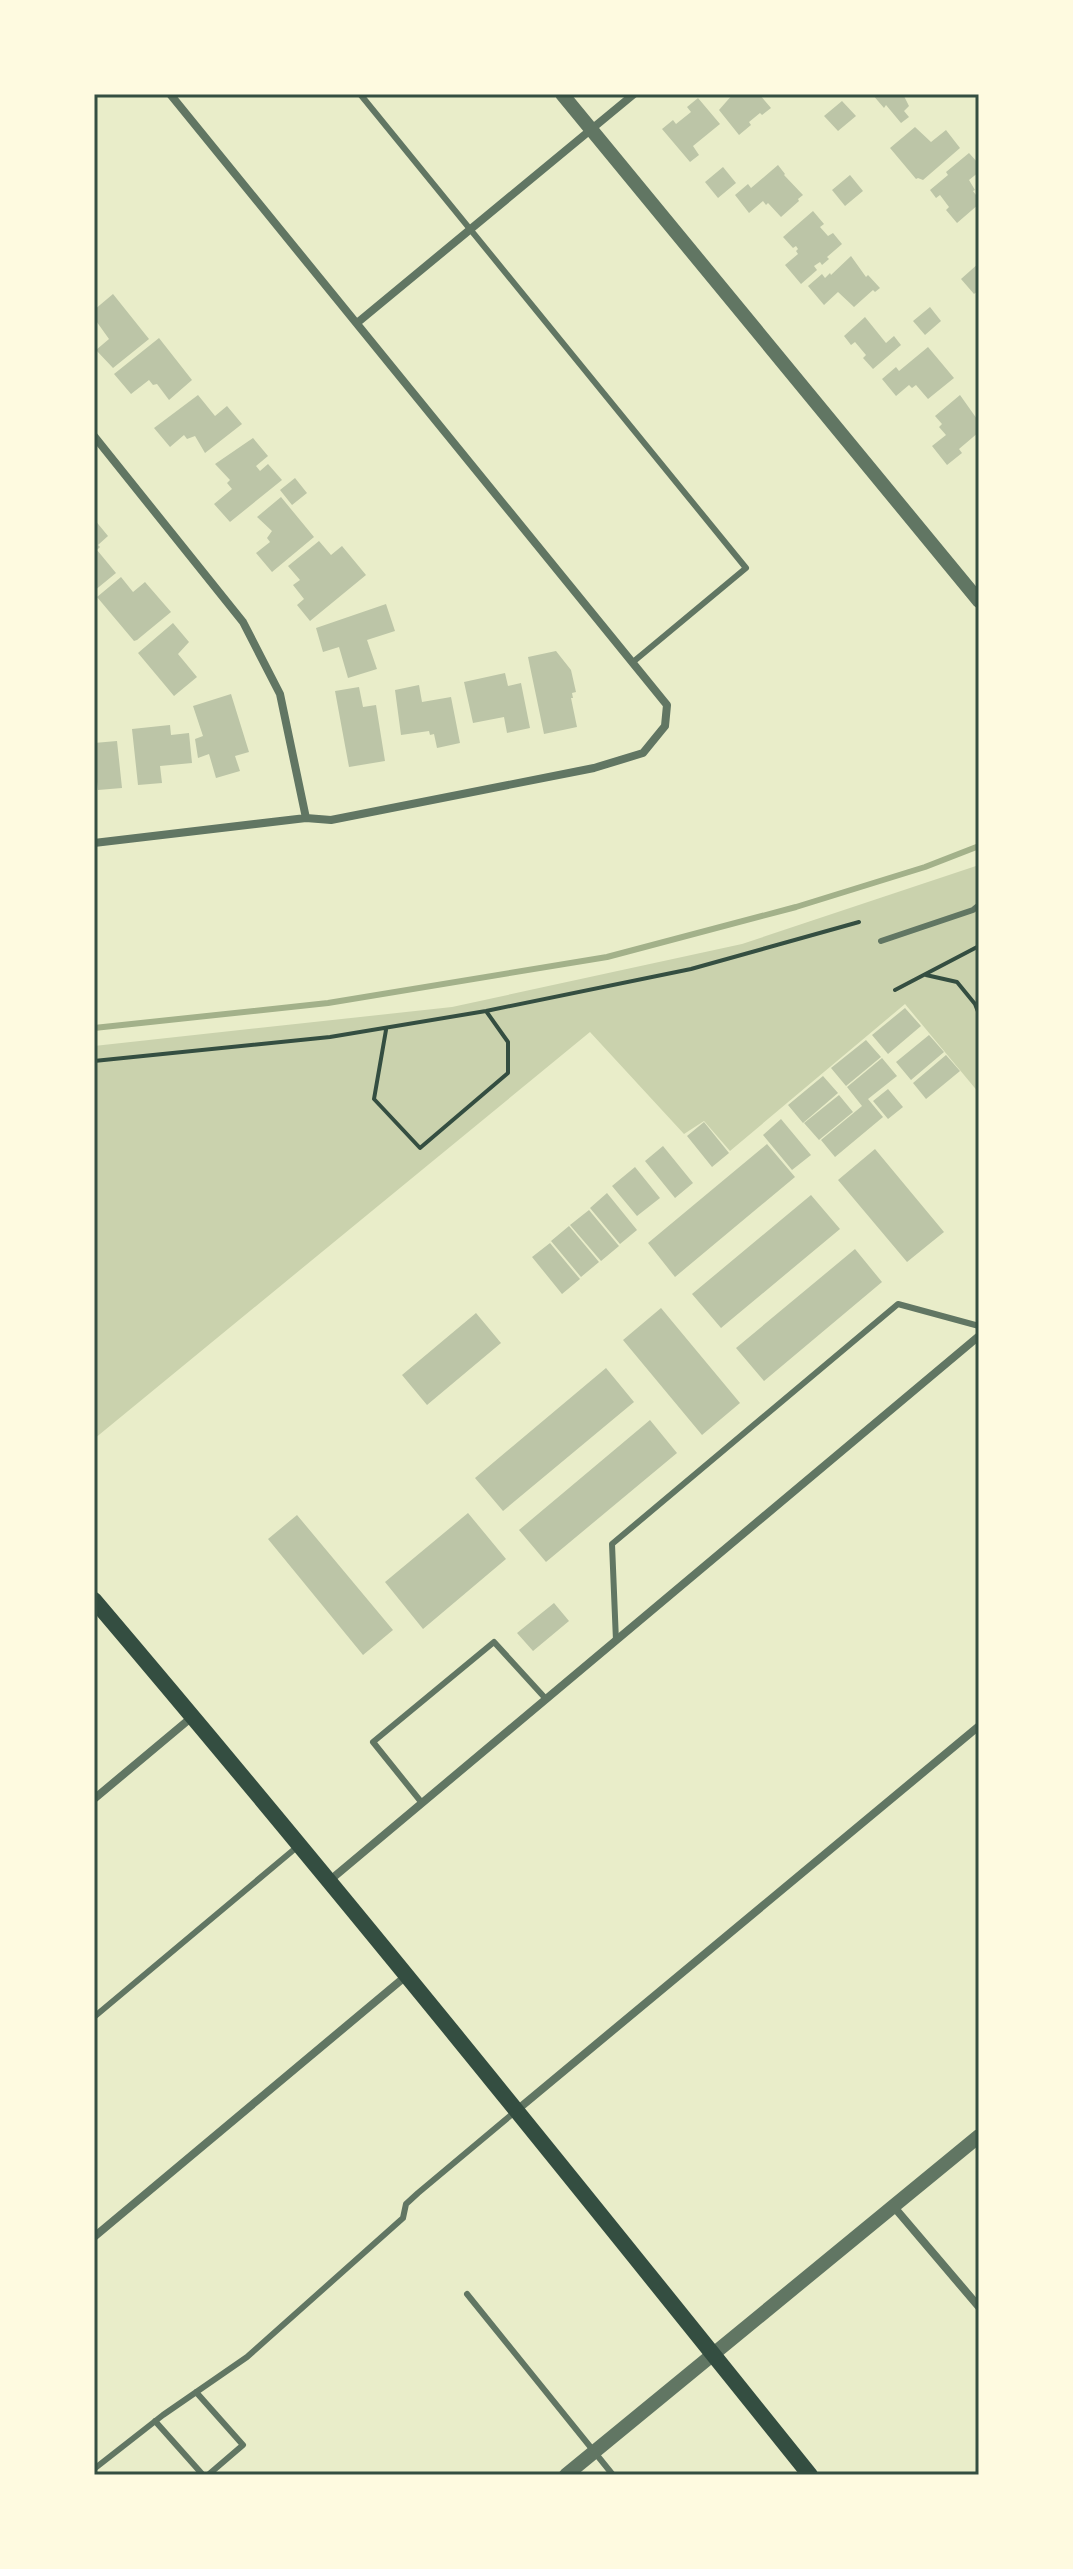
<svg xmlns="http://www.w3.org/2000/svg" width="1073" height="2569" font-family="Manrope,sans-serif">
	<style>
		.green { fill: #cad2ad }
		.lines { fill: none; stroke-linecap: round; stroke-linejoin: round }
		.stream { stroke: #a3b18a; stroke-width: 6 }
		.building { fill: #bcc5a7 }
		.path { stroke: #344e41; stroke-width: 4 }
		.service { stroke: #617663; stroke-width: 6 }
		.minor { stroke: #617663; stroke-width: 8 }
		.tertiary { stroke: #617663; stroke-width: 14 }
		.secondary { stroke: #344e41; stroke-width: 16 }
		.neatline { fill: none; stroke: #344e41; stroke-width: 3 }
	</style>
	<rect width="100%" height="100%" fill="#e9edc9"/>
	<path class="green" d="M979 865V1093L905 1004 730 1151 704 1121 684 1134 590 1032 94 1439V1046L452 1007 742 944Z"/>
	<g class="lines">
		<path class="stream" d="M94 1028 328 1003 607 957 796 907 925 867 979 846"/>
	</g>
	<path class="building" d="M733 94H759L771 108 762 115 760 113 749 122 751 125 739 135 719 110Z
		M872 94H903L909 106 904 111 909 117 901 123 886 105 884 108Z
		M698 98 720 124 693 146 699 155 690 162 662 129 673 120 676 124 691 112 687 107Z
		M842 101 856 116 838 131 824 116Z
		M915 127 931 142 946 130 960 148 923 180 918 178 916 179 890 148Z
		M969 153 979 164V172L969 180 975 190 973 191 979 199V204L957 223 946 210 949 207 940 195 936 198 930 190 948 175 946 172Z
		M778 165 785 174 784 175 803 195 798 199 799 201 781 217 768 203 766 205 763 201 749 213 735 195 748 184 751 188Z
		M723 167 736 183 718 198 705 182Z
		M850 175 863 191 845 206 832 190Z
		M813 211 824 224 820 227 828 236 833 233 842 244 827 257 829 259 822 265 820 262 814 266 817 270 801 284 785 265 798 254 796 251 798 249 796 246 793 248 783 237Z
		M851 256 866 277 868 275 880 288 875 292 873 290 854 307 838 292 824 305 808 286 822 274 825 278 830 273 831 275Z
		M979 263V290L974 294 961 279Z
		M113 294 149 339 113 368 96 350 109 339 94 318V310Z
		M930 307 941 321 925 335 913 321Z
		M865 317 886 343 894 336 901 345 873 369 863 358 866 355 855 342 851 345 844 336Z
		M159 338 192 380 169 400 157 384 153 385 149 380 131 394 114 374Z
		M928 347 954 378 928 399 916 385 912 388 909 385 896 396 882 379 896 367 899 371Z
		M198 395 215 416 227 406 242 424 205 453 195 436 187 439 184 435 170 447 154 428Z
		M960 395 977 419 979 418V432L959 449 962 453 947 465 932 446 946 435 939 427 942 424 935 416Z
		M253 438 268 456 256 466 260 471 268 464 282 480 230 522 214 504 232 489 227 483 230 480 215 464Z
		M295 478 307 493 292 505 280 490Z
		M281 497 314 537 272 572 256 553 270 542 267 538 272 531 257 517Z
		M94 519 108 536 98 545 100 547 97 550 116 573 94 591Z
		M319 541 331 555 342 546 366 575 310 621 297 605 304 599 293 585 300 580 288 566Z
		M121 577 133 592 145 582 171 612 137 640 134 641 97 597Z
		M386 604 395 631 367 640 377 669 348 678 339 647 323 652 316 628Z
		M173 623 189 642 178 654 197 677 174 696 138 653Z
		M556 651 571 670 576 692 572 693 573 698H571L577 727 544 734 528 657Z
		M505 673 508 686 521 683 530 728 507 733 504 717 473 723 464 682Z
		M419 685 422 702 451 697 460 743 437 748 434 734 430 735 429 731 401 735 395 690Z
		M359 687 363 707 376 705 385 761 349 767 335 691Z
		M231 694 249 752 235 756 240 771 216 778 209 754 198 758 195 739 203 736 193 706Z
		M170 725 171 735 189 733 192 763 160 766 162 783 138 785 132 729Z
		M117 741 122 788 98 790 96 773H94V743Z
		M905 1008 921 1026 888 1054 872 1035Z
		M929 1035 944 1052 911 1080 896 1062Z
		M866 1040 881 1057 846 1086 831 1068Z
		M946 1055 960 1071 926 1099 913 1083Z
		M882 1058 897 1076 868 1099 883 1117 835 1157 821 1140 862 1106 847 1087Z
		M823 1076 838 1093 803 1123 788 1105Z
		M888 1089 903 1107 888 1119 873 1101Z
		M839 1095 853 1112 819 1140 804 1123Z
		M781 1119 811 1155 792 1170 763 1135Z
		M704 1122 729 1153 712 1167 687 1136Z
		M767 1144 795 1177 675 1277 648 1243Z
		M663 1146 693 1183 675 1198 645 1161Z
		M875 1149 944 1232 907 1262 838 1180Z
		M635 1167 660 1198 637 1216 612 1186Z
		M607 1193 637 1230 620 1244 590 1208Z
		M811 1195 840 1229 721 1328 692 1294Z
		M589 1210 619 1246 601 1261 570 1225Z
		M569 1226 599 1262 581 1277 551 1241Z
		M550 1243 580 1279 562 1294 532 1257Z
		M855 1249 882 1282 764 1381 736 1348Z
		M661 1308 740 1403 702 1435 623 1340Z
		M476 1313 501 1343 427 1405 402 1375Z
		M606 1368 634 1402 503 1511 475 1478Z
		M650 1420 677 1453 546 1562 519 1530Z
		M468 1513 506 1559 423 1629 385 1582Z
		M297 1515 393 1630 363 1655 268 1539Z
		M554 1603 569 1621 533 1651 517 1633Z"/>
	<g class="lines">
		<path class="path" d="M926 975 957 982 975 1004
			M895 990 979 946
			M979 1003 975 1004 979 1014
			M386 1030 374 1099 420 1148 508 1073V1042L486 1011
			M94 1061 330 1037 486 1011 691 969 859 922"/>
		<path class="service" d="M360 94 746 568 633 662
			M881 941 973 910 979 905
			M616 1641 612 1544 898 1304 979 1326
			M422 1803 373 1742 494 1642 546 1699
			M94 2017 297 1847
			M467 2294 613 2475
			M196 2392 243 2445 208 2475
			M155 2421 203 2475
			M94 2469 163 2415 247 2357 403 2218 406 2204 418 2193 516 2111"/>
		<path class="minor" d="M357 323 634 94
			M94 436 243 622 280 694 306 818
			M94 843 306 818 331 820 594 768 643 753 665 726 667 705 170 94
			M94 1799 192 1717
			M329 1881 979 1336
			M517 2110 979 1726
			M894 2207 979 2307
			M94 2237 406 1976"/>
		<path class="tertiary" d="M562 94 979 601
			M566 2475 979 2136"/>
		<path class="secondary" d="M94 1600C338 1887 574 2181 810 2475"/>
	</g>
	<rect width="1073" height="2569" fill="none" stroke="#fefae0" stroke-width="192"/>
	<rect x="96" y="96" width="881" height="2377" class="neatline"/>
</svg>
